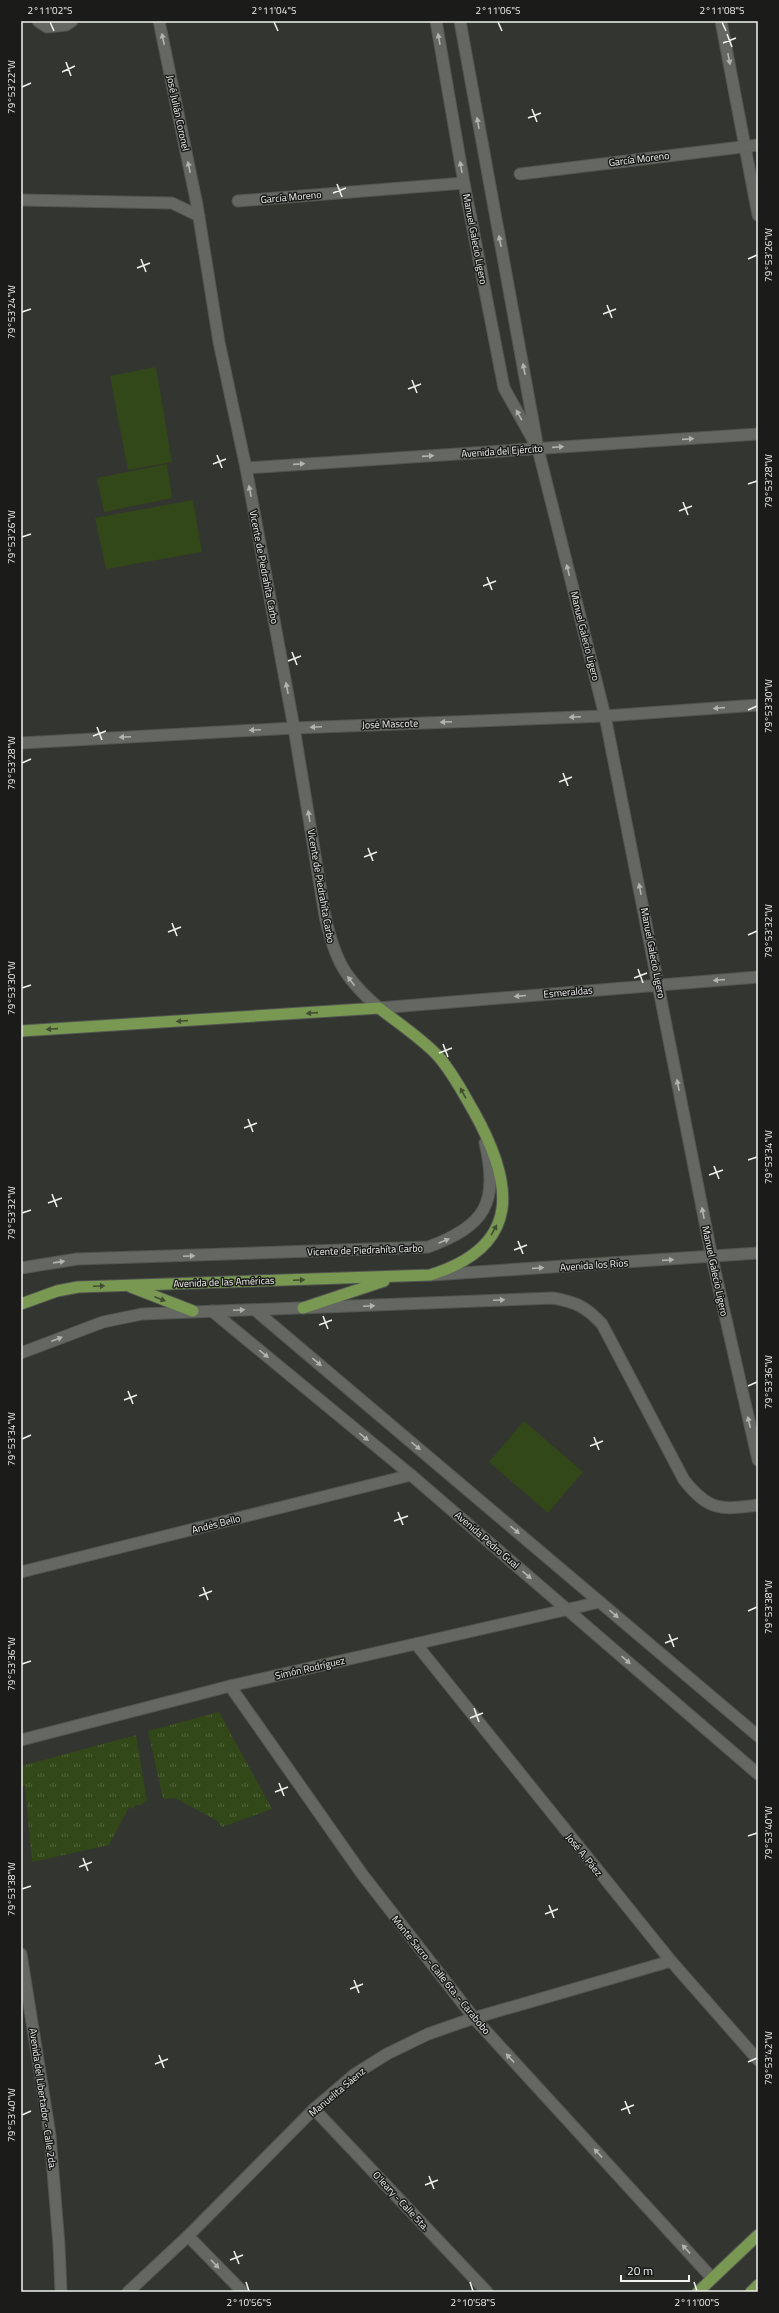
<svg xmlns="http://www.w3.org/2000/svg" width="779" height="2313" viewBox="0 0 779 2313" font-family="'Titillium Web',sans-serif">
	<defs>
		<pattern id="park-tufts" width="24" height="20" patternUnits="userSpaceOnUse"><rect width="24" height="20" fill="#334818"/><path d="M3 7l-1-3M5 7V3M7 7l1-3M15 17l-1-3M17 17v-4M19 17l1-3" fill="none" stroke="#51633a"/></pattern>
	</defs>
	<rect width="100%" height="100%" fill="#333530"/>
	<g fill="#334818">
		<path d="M 156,367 L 172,462 L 128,470 L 110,376 Z"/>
		<path d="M 167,464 L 172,498 L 104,512 L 97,478 Z"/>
		<path d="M 193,500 L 202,552 L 106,569 L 95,518 Z"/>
		<path d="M 524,1421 L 583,1472 L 548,1513 L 489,1462 Z"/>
	</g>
	<g fill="url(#park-tufts)">
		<path d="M 219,1712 L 272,1809 L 222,1827 L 216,1820 L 175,1798 L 163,1799 L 148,1731 Z"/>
		<path d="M 136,1735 L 147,1801 L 140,1805 L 136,1805 L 133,1809 L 129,1807 L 109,1845 L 32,1862 L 25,1786 L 21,1786 L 21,1766 Z"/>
	</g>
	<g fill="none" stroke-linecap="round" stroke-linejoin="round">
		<g stroke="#525550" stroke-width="13">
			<g id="minor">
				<path d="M 38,21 L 47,27 L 66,25 L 72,21"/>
				<path d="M 436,21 L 464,183 L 504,388 L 536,445"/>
				<path d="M 721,21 L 758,215"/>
				<path d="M 520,174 L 758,145"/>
				<path d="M 21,200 L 172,203 L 199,216"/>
				<path d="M 238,201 L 464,183"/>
				<path d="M 246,468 L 758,434"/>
				<path d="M 21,743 L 294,728 L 605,716 L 758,705"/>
				<path d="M 21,1572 L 411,1475"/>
				<path d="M 416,1644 L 671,1961 L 758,2060"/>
				<path d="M 230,1686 L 362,1874 L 474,2018 L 712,2278"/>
				<path d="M 21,1740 L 230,1686 L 600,1602"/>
				<path d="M 21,1954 L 50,2135 L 59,2245 L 61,2292"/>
				<path d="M 314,2109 L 487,2292"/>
				<path d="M 188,2236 L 243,2292"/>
				<path d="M 128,2292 L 188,2236 L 314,2109 L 355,2074 L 387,2054 L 428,2034 L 474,2018 L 671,1961"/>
			</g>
		</g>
		<g stroke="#525550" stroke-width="13">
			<g id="tertiary">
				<path d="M 255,1310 L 758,1736"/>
				<path d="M 212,1311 L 411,1475 L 758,1774"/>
				<path d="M 21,1353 L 103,1322 L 142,1314 L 553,1298 C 576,1302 586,1307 602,1324 L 684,1480 C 709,1511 720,1510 758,1505"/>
			</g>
		</g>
		<g stroke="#525550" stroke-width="13">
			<g id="secondary">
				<path d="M 159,21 L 197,205 L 219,342 L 246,468 L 294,728 L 325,916 C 335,960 344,978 379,1008 L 758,977"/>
				<path d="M 460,21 L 538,449 L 605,716 L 712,1258 L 758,1460"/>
				<path d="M 21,1268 L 77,1259 L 428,1247 C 486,1226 499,1202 485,1143"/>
				<path d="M 432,1275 L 758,1253"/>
			</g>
		</g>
		<g stroke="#525550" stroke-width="13">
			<g id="primary">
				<path d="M 21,1031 L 379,1008 C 398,1023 421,1038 438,1056 C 453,1073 463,1093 474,1112 C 514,1184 523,1246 430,1275 L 78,1287 L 57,1291 L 21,1304"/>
				<path d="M 131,1287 L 193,1311"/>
				<path d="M 303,1308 L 384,1281"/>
				<path d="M 698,2292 L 758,2235"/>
				<path d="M 751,2292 L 758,2285"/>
			</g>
		</g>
		<use href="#minor" stroke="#646762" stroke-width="11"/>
		<use href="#tertiary" stroke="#646762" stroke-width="11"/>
		<use href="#secondary" stroke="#646762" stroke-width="11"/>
		<use href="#primary" stroke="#799952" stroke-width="11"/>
	</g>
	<defs><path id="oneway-solid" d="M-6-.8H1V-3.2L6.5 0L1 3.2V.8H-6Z"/></defs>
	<g fill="#b2b4b0">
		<use href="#oneway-solid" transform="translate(163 39) rotate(-102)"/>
		<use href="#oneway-solid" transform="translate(439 39) rotate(-100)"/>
		<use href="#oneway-solid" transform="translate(729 59) rotate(79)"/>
		<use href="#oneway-solid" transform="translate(478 123) rotate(-100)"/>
		<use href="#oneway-solid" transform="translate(189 167) rotate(-102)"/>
		<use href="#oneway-solid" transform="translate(461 167) rotate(-100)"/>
		<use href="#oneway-solid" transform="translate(500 241) rotate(-101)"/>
		<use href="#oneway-solid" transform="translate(524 369) rotate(-101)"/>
		<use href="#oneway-solid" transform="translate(519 415) rotate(-119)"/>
		<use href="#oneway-solid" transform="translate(688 439) rotate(-4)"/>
		<use href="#oneway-solid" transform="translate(558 447) rotate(-4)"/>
		<use href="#oneway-solid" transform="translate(428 456) rotate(-4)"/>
		<use href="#oneway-solid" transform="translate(299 464) rotate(-4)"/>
		<use href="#oneway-solid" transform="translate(250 491) rotate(-101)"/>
		<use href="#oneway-solid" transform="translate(568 570) rotate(-104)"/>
		<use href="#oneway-solid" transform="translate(287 688) rotate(-101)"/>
		<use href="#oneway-solid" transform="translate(719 708) rotate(176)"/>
		<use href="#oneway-solid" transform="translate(575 717) rotate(178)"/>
		<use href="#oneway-solid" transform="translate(446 722) rotate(178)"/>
		<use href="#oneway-solid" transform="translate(316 727) rotate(178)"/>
		<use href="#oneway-solid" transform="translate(255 730) rotate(177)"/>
		<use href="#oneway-solid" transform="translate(125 737) rotate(177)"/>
		<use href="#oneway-solid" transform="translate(309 816) rotate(-99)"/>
		<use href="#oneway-solid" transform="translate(640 889) rotate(-101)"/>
		<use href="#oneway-solid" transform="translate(719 980) rotate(176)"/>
		<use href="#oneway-solid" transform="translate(351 981) rotate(-127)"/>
		<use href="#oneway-solid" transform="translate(520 996) rotate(175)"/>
		<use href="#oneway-solid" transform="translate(678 1085) rotate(-101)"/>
		<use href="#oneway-solid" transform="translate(703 1213) rotate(-101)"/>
		<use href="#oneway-solid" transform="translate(444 1241) rotate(-23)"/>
		<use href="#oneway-solid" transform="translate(189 1256) rotate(-2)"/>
		<use href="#oneway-solid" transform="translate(668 1260) rotate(-4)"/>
		<use href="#oneway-solid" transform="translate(59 1262) rotate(-8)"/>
		<use href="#oneway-solid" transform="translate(538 1268) rotate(-4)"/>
		<use href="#oneway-solid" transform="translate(499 1300) rotate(-3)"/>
		<use href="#oneway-solid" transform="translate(369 1306) rotate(-2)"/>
		<use href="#oneway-solid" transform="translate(239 1310) rotate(-2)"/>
		<use href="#oneway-solid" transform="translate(57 1339) rotate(-21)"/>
		<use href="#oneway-solid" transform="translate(264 1354) rotate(39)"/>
		<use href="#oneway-solid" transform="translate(317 1362) rotate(40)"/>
		<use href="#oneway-solid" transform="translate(749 1422) rotate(-103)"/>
		<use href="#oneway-solid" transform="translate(364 1437) rotate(39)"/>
		<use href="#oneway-solid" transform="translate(416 1446) rotate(40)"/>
		<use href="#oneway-solid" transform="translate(515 1530) rotate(40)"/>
		<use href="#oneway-solid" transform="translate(527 1575) rotate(41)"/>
		<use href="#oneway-solid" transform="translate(614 1614) rotate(41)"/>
		<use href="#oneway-solid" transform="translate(626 1660) rotate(41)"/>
		<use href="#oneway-solid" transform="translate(510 2058) rotate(-133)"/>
		<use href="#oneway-solid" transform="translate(598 2153) rotate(-133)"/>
		<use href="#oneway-solid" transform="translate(686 2249) rotate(-133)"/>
		<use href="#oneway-solid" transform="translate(215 2264) rotate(46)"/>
	</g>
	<g fill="#414e30">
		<use href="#oneway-solid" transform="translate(312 1013) rotate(176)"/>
		<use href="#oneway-solid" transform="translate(182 1021) rotate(176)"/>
		<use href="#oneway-solid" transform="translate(52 1029) rotate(176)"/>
		<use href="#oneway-solid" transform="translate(463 1093) rotate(-119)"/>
		<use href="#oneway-solid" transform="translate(494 1230) rotate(-61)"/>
		<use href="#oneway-solid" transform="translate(299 1280) rotate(-2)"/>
		<use href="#oneway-solid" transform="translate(99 1286) rotate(-2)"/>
		<use href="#oneway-solid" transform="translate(160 1299) rotate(21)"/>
	</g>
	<path fill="none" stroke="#f2f3f0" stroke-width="1.5" d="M 50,22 L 54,31M 274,22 L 278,31M 498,22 L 502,31M 722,22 L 726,31M 727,34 L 732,47M 723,43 L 736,38M 66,62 L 71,76M 62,72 L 75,66M 22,87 L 31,83M 532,109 L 537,122M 528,118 L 541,113M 337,184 L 342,197M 333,193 L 346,188M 141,259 L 146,272M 748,259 L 757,255M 137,268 L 150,263M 607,305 L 612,318M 22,312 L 31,309M 603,314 L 616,309M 412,380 L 417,393M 408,389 L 421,384M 217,455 L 222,468M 213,464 L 226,459M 748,484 L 757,481M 683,502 L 688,515M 679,511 L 692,506M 22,537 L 31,534M 487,577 L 492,590M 483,586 L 496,581M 292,652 L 297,665M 288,661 L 301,656M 748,710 L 757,706M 97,727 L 102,740M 93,736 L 106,731M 22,763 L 31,759M 563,773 L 568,786M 559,782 L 572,777M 368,848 L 373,861M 364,857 L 377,852M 172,923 L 177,936M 168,932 L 181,927M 748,935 L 757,931M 638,969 L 643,983M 634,978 L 647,973M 22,988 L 31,985M 443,1044 L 448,1057M 439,1053 L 452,1048M 248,1119 L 253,1132M 244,1128 L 257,1123M 748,1160 L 757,1157M 714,1166 L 719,1179M 709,1175 L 723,1170M 52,1194 L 57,1207M 48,1203 L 62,1198M 22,1213 L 31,1210M 518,1241 L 523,1254M 514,1250 L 527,1245M 323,1316 L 328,1329M 319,1325 L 332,1320M 748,1386 L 757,1382M 128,1391 L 133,1404M 124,1400 L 137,1395M 594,1437 L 599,1450M 22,1439 L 31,1435M 590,1446 L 603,1441M 398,1512 L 403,1525M 394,1521 L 408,1516M 203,1587 L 208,1600M 199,1596 L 212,1591M 748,1611 L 757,1607M 669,1634 L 674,1647M 665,1643 L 678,1638M 22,1664 L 31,1661M 474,1708 L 479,1722M 470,1718 L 483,1713M 279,1783 L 284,1796M 275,1792 L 288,1787M 748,1836 L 757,1833M 83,1858 L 88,1871M 79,1867 L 92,1862M 22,1889 L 31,1886M 549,1905 L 554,1918M 545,1914 L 558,1909M 354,1980 L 359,1993M 350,1989 L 363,1984M 159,2055 L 164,2068M 748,2062 L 757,2058M 155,2064 L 168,2059M 625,2101 L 630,2114M 621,2110 L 634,2105M 22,2115 L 31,2111M 429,2176 L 434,2189M 425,2185 L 438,2180M 234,2251 L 239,2264M 230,2260 L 243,2255M 246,2282 L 249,2291M 470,2282 L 473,2291M 694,2282 L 697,2291"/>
	<g text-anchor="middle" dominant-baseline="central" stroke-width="3" stroke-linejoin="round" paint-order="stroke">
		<g font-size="10" fill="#f2f3f0" stroke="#1b1c1a">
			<text transform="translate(178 113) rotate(78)">José Julián Coronel</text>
			<text transform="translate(639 159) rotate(-7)">García Moreno</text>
			<text transform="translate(291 197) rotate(-5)">García Moreno</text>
			<text transform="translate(475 239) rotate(79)">Manuel Galecio Ligero</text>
			<text transform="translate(502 451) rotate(-4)">Avenida del Ejército</text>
			<text transform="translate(264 567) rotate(79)">Vicente de Piedrahíta Carbo</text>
			<text transform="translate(585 636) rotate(76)">Manuel Galecio Ligero</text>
			<text transform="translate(390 724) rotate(-2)">José Mascote</text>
			<text transform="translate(321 886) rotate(80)">Vicente de Piedrahíta Carbo</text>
			<text transform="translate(653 953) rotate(79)">Manuel Galecio Ligero</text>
			<text transform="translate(568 992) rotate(-5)">Esmeraldas</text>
			<text transform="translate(365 1250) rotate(-2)">Vicente de Piedrahíta Carbo</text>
			<text transform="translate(594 1265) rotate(-4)">Avenida los Ríos</text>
			<text transform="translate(715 1271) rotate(78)">Manuel Galecio Ligero</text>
			<text transform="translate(224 1282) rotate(-2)">Avenida de las Américas</text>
			<text transform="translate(216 1524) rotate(-14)">Andés Bello</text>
			<text transform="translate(487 1540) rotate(41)">Avenida Pedro Gual</text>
			<text transform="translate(310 1668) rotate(-13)">Simón Rodríguez</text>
			<text transform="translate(584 1855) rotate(51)">José A. Páez</text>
			<text transform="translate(441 1975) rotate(51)">Monte Sacro - Calle 6ta. - Carabobo</text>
			<text transform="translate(337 2092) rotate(-40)">Manuelita Sáenz</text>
			<text transform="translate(43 2099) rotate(82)">Avenida del Libertador - Calle 2da.</text>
			<text transform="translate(401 2201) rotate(47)">O'leary - Calle 5ta.</text>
		</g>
	</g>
	<rect width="779" height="2313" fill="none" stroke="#1b1c1a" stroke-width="44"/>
	<path d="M621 2275v6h68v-6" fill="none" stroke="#f2f3f0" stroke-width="2"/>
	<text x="627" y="2275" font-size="12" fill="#f2f3f0" stroke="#1b1c1a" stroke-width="3" paint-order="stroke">20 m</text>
	<rect x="22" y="22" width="735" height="2269" fill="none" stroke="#f2f3f0" stroke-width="1.5"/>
	<g font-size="10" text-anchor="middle" fill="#f2f3f0">
		<text x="50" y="14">2°11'02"S</text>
		<text x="274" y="14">2°11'04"S</text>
		<text x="498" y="14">2°11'06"S</text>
		<text x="722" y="14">2°11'08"S</text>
		<text transform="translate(11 87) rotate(-90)" y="4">79°53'22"W</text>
		<text transform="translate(768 255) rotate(-90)" y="4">79°53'26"W</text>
		<text transform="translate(11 312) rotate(-90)" y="4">79°53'24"W</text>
		<text transform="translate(768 481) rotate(-90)" y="4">79°53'28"W</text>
		<text transform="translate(11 537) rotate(-90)" y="4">79°53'26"W</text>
		<text transform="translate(768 706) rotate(-90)" y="4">79°53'30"W</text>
		<text transform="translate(11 763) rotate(-90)" y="4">79°53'28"W</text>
		<text transform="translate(768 931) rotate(-90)" y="4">79°53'32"W</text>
		<text transform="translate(11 988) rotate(-90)" y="4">79°53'30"W</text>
		<text transform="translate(768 1157) rotate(-90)" y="4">79°53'34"W</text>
		<text transform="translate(11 1213) rotate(-90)" y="4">79°53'32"W</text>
		<text transform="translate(768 1382) rotate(-90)" y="4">79°53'36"W</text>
		<text transform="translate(11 1439) rotate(-90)" y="4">79°53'34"W</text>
		<text transform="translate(768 1607) rotate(-90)" y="4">79°53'38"W</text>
		<text transform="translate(11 1664) rotate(-90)" y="4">79°53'36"W</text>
		<text transform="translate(768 1833) rotate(-90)" y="4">79°53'40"W</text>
		<text transform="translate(11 1889) rotate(-90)" y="4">79°53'38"W</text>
		<text transform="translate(768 2058) rotate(-90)" y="4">79°53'42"W</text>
		<text transform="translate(11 2115) rotate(-90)" y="4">79°53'40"W</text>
		<text x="249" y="2306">2°10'56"S</text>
		<text x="473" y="2306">2°10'58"S</text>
		<text x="697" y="2306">2°11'00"S</text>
	</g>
</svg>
